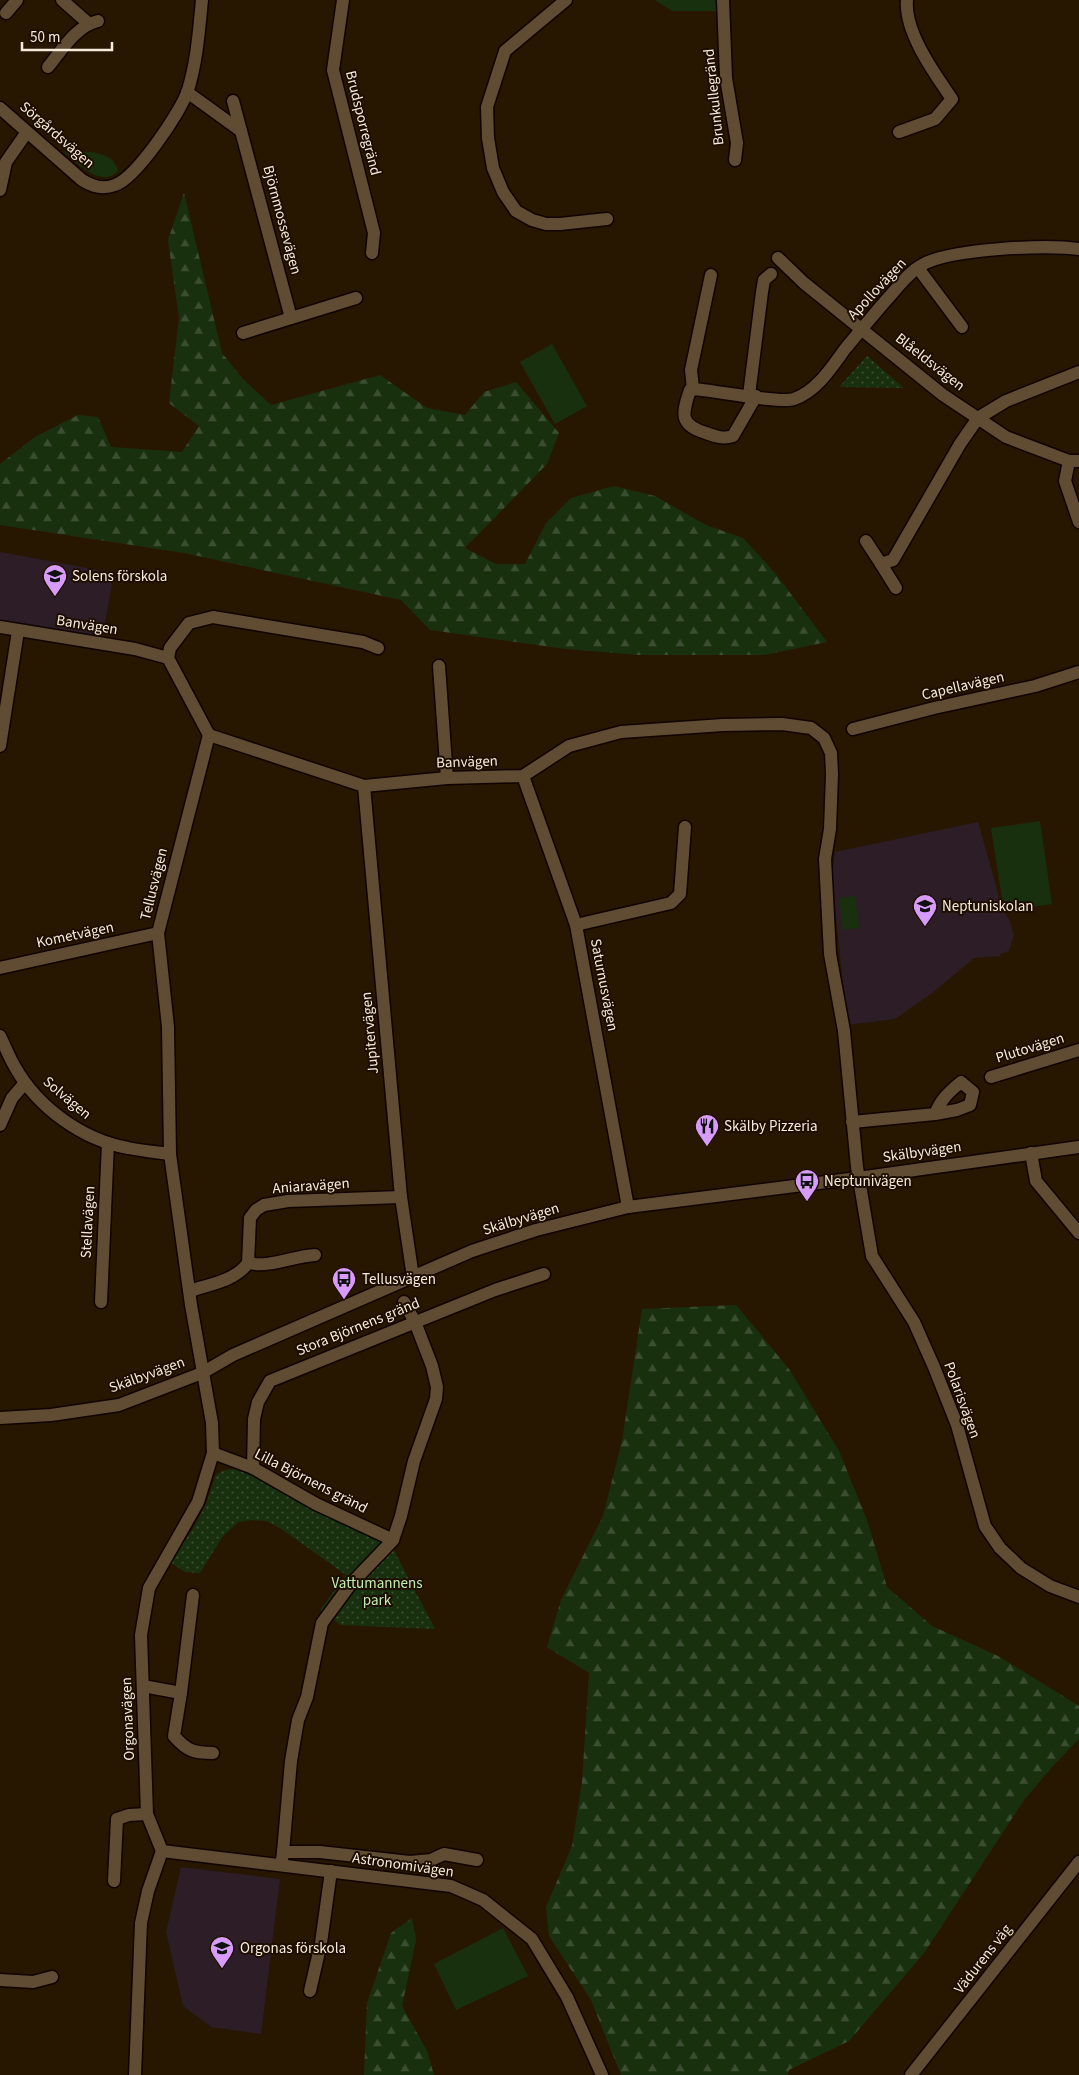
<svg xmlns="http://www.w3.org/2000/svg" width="1079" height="2075" viewBox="0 0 1079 2075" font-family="'Source Sans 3',sans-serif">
	<defs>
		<pattern id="forest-firs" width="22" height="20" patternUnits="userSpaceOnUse" patternTransform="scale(1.25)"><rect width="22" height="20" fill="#19300f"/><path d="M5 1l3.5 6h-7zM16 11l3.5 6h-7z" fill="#3b4e31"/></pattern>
		<pattern id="park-dots" width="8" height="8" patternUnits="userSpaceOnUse" patternTransform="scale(1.25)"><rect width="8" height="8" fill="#19300f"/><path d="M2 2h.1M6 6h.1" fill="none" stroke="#3b4e31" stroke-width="1.8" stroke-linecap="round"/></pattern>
	</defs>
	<rect width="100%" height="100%" fill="#281700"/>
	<g fill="#2c1d27">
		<path d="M 0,552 L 114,573 L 102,639 L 0,621 Z"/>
		<path d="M 978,822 L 1003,911 L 1009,919 L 1014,935 L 1009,951 L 1000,954 L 1001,956 L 974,958 L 932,993 L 895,1019 L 847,1025 L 832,876 L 835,852 Z"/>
		<path d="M 181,1867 L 280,1879 L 261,2034 L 211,2027 L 183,2006 L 166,1932 Z"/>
	</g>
	<g fill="#19300f">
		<path d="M 655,0 L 718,0 L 718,11 L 672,11 Z"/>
		<path d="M 63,151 C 80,152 113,148 118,171 C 102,189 75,162 63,151 Z"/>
		<path d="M 552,344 L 587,406 L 555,424 L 520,362 Z"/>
		<path d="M 1040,821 L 1052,904 L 1004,911 L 991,828 Z"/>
		<path d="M 855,896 L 859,928 L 843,930 L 839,898 Z"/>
		<path d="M 503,1928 L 528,1976 L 456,2010 L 434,1964 Z"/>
	</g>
	<g fill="url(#forest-firs)">
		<path d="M 184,193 L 222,353 L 243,379 L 271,405 L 380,375 L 427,408 L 465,415 L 484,392 L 516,382 L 559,433 L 547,464 L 465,548 L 496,564 L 525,564 L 546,523 L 571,498 L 614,486 L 655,496 L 706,525 L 743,538 L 775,573 L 827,642 L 764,655 L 639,655 L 566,649 L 430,630 L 401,600 L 184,553 L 0,525 L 0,464 L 35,437 L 78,415 L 98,417 L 111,447 L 182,452 L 199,426 L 169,403 L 179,318 L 168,240 Z"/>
		<path d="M 736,1305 L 789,1369 L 839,1451 L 867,1520 L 887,1587 L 932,1626 L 998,1656 L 1079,1706 L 1079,1739 L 1052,1767 L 1024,1800 L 924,1953 L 849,2041 L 789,2070 L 788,2075 L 621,2075 L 591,2000 L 549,1936 L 546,1907 L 572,1846 L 582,1782 L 589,1673 L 547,1647 L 561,1600 L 603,1516 L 622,1441 L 642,1309 Z"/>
		<path d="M 412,1918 L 416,1940 L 402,2006 L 427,2051 L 434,2075 L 364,2075 L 367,2003 L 391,1933 Z"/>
	</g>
	<g fill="url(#park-dots)">
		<path d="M 867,356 L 904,388 L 839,387 Z"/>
		<path d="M 236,1468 L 252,1473 L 390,1543 L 435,1629 L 341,1625 L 320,1610 L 346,1575 L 280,1528 L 266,1521 L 252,1520 L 238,1522 L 223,1536 L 200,1573 L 185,1572 L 170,1562 L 193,1529 L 206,1504 L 216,1475 L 222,1471 Z"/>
	</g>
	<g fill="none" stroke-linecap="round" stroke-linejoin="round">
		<g stroke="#100300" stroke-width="15">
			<g id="minor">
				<path d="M 62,0 L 88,23"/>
				<path d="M 343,0 L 333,70 L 374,233 L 372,253"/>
				<path d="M 566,0 L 505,51 L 487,107 L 488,138 L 493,168 L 503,192 L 516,211 L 532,220 L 546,224 L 560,224 L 607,219"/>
				<path d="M 723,0 L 726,78 L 737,143 L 735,160"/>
				<path d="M 6,13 L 17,0"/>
				<path d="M 48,67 C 62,50 76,26 98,21"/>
				<path d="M 187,92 L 241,131"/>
				<path d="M 233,101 L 291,318"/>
				<path d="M 0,108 L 82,180 C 92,186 102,190 115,185 C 136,178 181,112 188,90 C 197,61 199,30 202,0"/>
				<path d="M 899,132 L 935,119 L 952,99 C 935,74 904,32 907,0"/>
				<path d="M 0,190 L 6,162 L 27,132"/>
				<path d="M 778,258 L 804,283 L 943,395 L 1006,437 L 1069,461 L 1079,461"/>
				<path d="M 918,268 L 962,327"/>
				<path d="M 243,333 L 356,298"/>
				<path d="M 693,389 L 691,370 L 711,275"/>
				<path d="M 749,395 L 762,292 L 764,280 L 771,274"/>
				<path d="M 756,396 L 733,436 C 723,439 717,437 706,433 C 679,425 682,414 690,390 L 693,389 C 712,390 780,404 794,399 C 817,391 831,368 845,349 C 860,331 874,314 889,297 C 899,286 909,272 922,265 C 948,249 1048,244 1079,249"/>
				<path d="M 1069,461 L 1065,481 L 1079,522"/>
				<path d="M 866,541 L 881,564 L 893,560 L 960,444 L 978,418 L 1006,401 L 1079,372"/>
				<path d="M 881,564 L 896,588"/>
				<path d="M 0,627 L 135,649 L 168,658 L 209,735 L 364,786 L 447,778 L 523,776 L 569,746 L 621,732 L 723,725 L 782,724 L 811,728 L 824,738 L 831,753 L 832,774 L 830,829 L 825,859 L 830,954 L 844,1031 L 857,1167 L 872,1256 L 914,1322 L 934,1367 L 957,1425 L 985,1526 L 1000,1548 L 1021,1568 L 1050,1586 L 1079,1597"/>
				<path d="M 168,658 L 170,648 L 189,623 L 213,617 L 363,642 L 378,648"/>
				<path d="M 439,666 L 447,778"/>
				<path d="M 853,729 L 934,708 L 1035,686 L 1079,672"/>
				<path d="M 0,746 L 18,631"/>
				<path d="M 523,776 L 576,925 L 628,1207"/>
				<path d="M 364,786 L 401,1197 L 413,1277"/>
				<path d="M 576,925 L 671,903 L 680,894 L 685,827"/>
				<path d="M 0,968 L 158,933"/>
				<path d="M 0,1036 C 5,1046 9,1057 15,1067 C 38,1108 83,1140 128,1148 C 142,1151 156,1152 170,1154"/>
				<path d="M 991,1077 L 1079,1050"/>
				<path d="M 852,1122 L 935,1114 C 941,1099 949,1092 961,1082 L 973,1092 L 970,1105 L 957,1110 L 935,1114"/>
				<path d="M 0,1125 L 12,1098 L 25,1083"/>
				<path d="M 1031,1153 L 1036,1181 L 1079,1233"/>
				<path d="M 248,1263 C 270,1268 294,1256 315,1255"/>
				<path d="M 190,1291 C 210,1284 235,1281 248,1263 L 250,1218 L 256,1210 L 264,1205 L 288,1201 L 401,1197"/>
				<path d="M 101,1302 L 108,1143"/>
				<path d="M 0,1418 L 51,1415 L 119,1405 L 202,1373 L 233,1355 L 472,1251 L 536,1230 L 628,1207 L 858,1178 L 1079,1147"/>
				<path d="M 213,1453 L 253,1468 L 316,1504 L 393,1540"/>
				<path d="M 253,1468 L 254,1419 L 258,1402 L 270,1381 L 495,1290 L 544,1274"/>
				<path d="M 143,1686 L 181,1693 L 174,1736 C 187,1751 194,1753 213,1753"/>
				<path d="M 181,1693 L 193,1595"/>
				<path d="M 162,1851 L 451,1886 L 483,1900 L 532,1939 L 567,1997 L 602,2075"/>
				<path d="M 283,1852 L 291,1761 L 298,1720 L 307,1697 L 322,1623 L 350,1585 L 393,1540 L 401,1516 L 414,1461 L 436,1399 L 437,1387 L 432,1366 L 415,1322 L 404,1302"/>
				<path d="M 282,1860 L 283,1852 L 320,1852 L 410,1862 L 431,1860 L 444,1854 L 477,1860"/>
				<path d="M 114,1881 L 117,1819 L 129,1815 L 147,1814"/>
				<path d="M 0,1980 L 33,1982 L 52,1977"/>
				<path d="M 310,1991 L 321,1943 L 331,1871"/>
				<path d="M 135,2075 L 141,1923 L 148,1891 L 162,1851 L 147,1814 L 141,1635 L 149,1588 L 198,1502 L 213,1453 L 212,1423 L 191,1305 L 170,1154 L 168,1027 L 158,933 L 209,735"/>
				<path d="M 911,2075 L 1079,1862"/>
			</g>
		</g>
		<use href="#minor" stroke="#5f4c32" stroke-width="12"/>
	</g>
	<defs>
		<g id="school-pin" transform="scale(1.25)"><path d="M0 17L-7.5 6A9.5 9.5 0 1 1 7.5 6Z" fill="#d79bf9" stroke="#1e0e00"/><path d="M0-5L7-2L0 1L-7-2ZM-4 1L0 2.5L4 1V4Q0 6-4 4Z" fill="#111"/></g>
		<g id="restaurant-pin" transform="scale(1.25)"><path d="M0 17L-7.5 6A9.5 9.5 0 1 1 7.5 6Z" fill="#d79bf9" stroke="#1e0e00"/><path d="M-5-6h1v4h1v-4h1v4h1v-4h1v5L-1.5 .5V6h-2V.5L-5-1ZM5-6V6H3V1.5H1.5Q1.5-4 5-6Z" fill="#111"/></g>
		<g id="bus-pin" transform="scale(1.25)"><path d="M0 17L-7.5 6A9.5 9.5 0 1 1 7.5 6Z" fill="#d79bf9" stroke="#1e0e00"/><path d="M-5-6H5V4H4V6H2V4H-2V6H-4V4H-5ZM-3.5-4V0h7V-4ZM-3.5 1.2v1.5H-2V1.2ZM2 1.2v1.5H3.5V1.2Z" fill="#111"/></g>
	</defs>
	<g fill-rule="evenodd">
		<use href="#school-pin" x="55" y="576"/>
		<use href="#school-pin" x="925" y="906"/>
		<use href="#restaurant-pin" x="707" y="1126"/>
		<use href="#bus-pin" x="807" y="1181"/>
		<use href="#bus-pin" x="344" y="1279"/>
		<use href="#school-pin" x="222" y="1948"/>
	</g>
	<g text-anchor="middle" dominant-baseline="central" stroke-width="4" stroke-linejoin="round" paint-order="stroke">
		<g font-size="15" fill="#f6ebdc" stroke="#1e0e00">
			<text transform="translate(714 97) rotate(-96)">Brunkullegränd</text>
			<text transform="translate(363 123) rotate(76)">Brudsporregränd</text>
			<text transform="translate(57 135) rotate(41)">Sörgårdsvägen</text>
			<text transform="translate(282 220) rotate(75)">Björnmossevägen</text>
			<text transform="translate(877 289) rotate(-47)">Apollovägen</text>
			<text transform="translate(930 362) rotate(38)">Blåeldsvägen</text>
			<text transform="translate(87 625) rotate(9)">Banvägen</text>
			<text transform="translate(963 686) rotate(-13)">Capellavägen</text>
			<text transform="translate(467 762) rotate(-2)">Banvägen</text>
			<text transform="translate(154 884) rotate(-76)">Tellusvägen</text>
			<text transform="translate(75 935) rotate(-12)">Kometvägen</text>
			<text transform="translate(604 985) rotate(79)">Saturnusvägen</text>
			<text transform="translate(370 1033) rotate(-95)">Jupitervägen</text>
			<text transform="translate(1030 1048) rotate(-17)">Plutovägen</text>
			<text transform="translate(67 1098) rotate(40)">Solvägen</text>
			<text transform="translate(922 1152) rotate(-8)">Skälbyvägen</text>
			<text transform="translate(311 1186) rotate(-4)">Aniaravägen</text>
			<text transform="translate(521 1219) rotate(-17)">Skälbyvägen</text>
			<text transform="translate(88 1222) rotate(-87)">Stellavägen</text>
			<text transform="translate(358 1327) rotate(-22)">Stora Björnens gränd</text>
			<text transform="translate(147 1375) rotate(-20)">Skälbyvägen</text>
			<text transform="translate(962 1400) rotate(70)">Polarisvägen</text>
			<text transform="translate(311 1481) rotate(27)">Lilla Björnens gränd</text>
			<text transform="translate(128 1719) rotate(-92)">Orgonavägen</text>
			<text transform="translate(403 1865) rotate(8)">Astronomivägen</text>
			<text transform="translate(983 1959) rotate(-52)">Vädurens väg</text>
		</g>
		<g font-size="15" fill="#f6ebdc" stroke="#1e0e00" text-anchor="start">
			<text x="72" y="576">Solens förskola</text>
			<text x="942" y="906">Neptuniskolan</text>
			<text x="724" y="1126">Skälby Pizzeria</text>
			<text x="824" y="1181">Neptunivägen</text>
			<text x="362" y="1279">Tellusvägen</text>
			<text x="240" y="1948">Orgonas förskola</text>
		</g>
		<g font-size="15" fill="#bfeeae" stroke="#1e0e00">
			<text x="377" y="1583">Vattumannens<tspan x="377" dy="17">park</tspan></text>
		</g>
	</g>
	<path d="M22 42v8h90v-8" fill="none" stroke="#f6ebdc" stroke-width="2.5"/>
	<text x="30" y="42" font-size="15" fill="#f6ebdc" stroke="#1e0e00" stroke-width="4" paint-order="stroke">50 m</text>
</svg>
